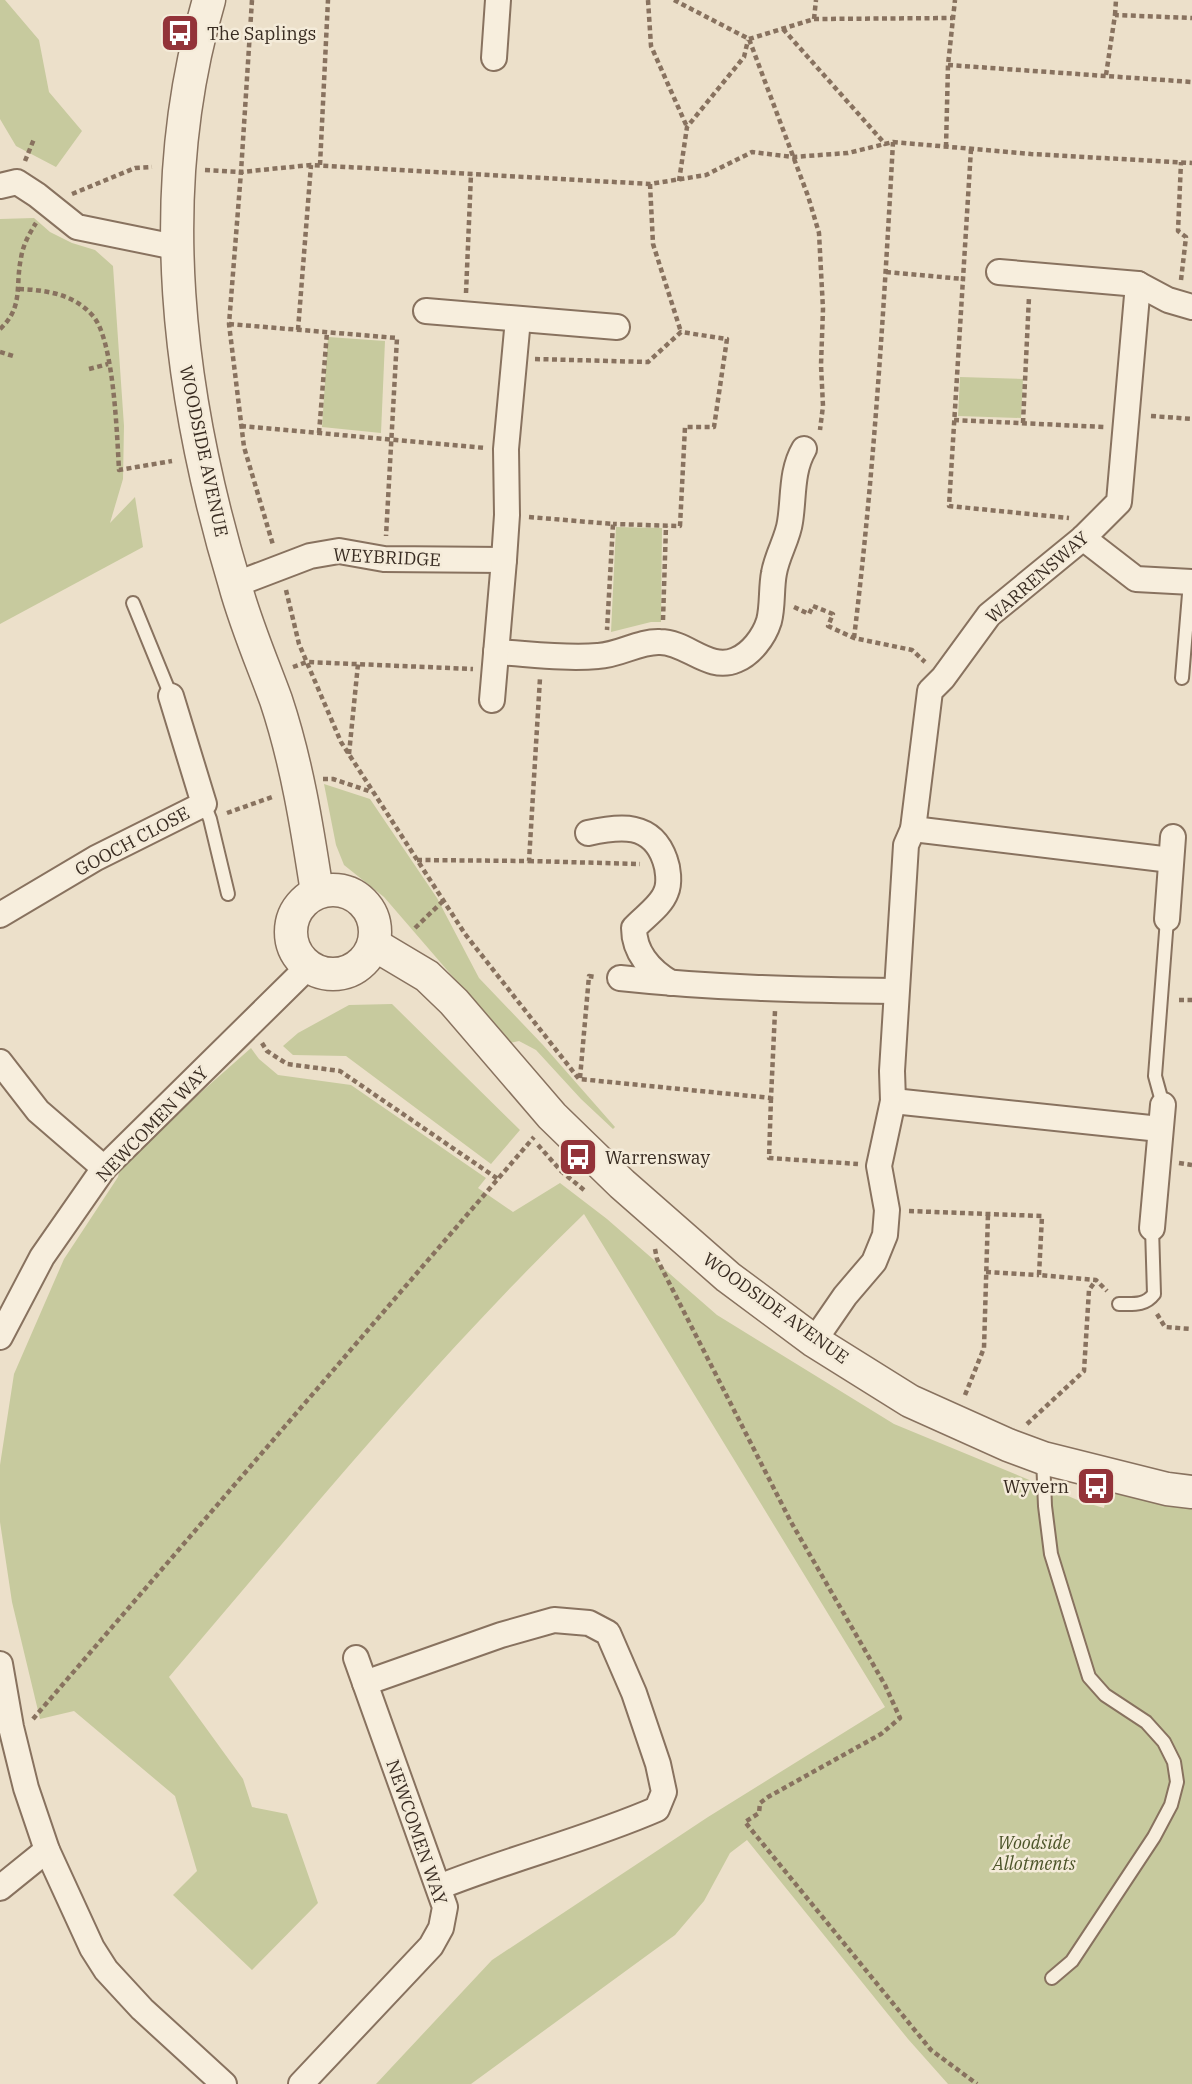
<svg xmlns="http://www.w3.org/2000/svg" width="1192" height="2084" viewBox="0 0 1192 2084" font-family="'IBM Plex Serif',serif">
	<rect width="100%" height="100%" fill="#ece0ca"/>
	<g fill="#c7ca9e">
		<path d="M 0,0 L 5,0 L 39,40 L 49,92 L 82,131 L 56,167 L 16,146 L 0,119 Z"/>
		<path d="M 34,218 L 50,232 L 72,243 L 95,250 L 113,266 L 124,426 L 123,479 L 110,523 L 135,497 L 143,547 L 0,624 L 0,219 Z"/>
		<path d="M 328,337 L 385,341 L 381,433 L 322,427 Z"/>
		<path d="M 960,377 L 1023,379 L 1021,418 L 958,416 Z"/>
		<path d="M 616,527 L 662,528 L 661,622 L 651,622 L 611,632 Z"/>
		<path d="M 324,784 L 370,799 L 437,898 L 479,978 L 543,1045 L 615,1127 L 613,1129 L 581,1099 L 536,1050 L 519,1041 L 510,1043 L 384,897 L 344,865 L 336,845 Z"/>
		<path d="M 392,1004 L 520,1130 L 491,1164 L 346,1056 L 293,1055 L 283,1046 L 298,1033 L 349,1005 Z"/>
		<path d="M 251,1048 L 259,1059 L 278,1075 L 351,1085 L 486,1178 L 478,1188 L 513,1212 L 560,1183 L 607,1219 L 717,1315 L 894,1424 L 1080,1501 L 1104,1508 L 1108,1489 L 1192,1504 L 1192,2084 L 948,2084 L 908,2039 L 747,1840 L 730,1853 L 704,1901 L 675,1935 L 471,2084 L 376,2084 L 492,1960 L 708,1817 L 885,1707 L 584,1214 C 435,1358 303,1520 169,1677 L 243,1779 L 252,1807 L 287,1814 L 318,1903 L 252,1970 L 173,1895 L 197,1871 L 175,1796 L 74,1711 L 40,1719 L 12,1602 L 0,1522 L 0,1465 L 14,1374 L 64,1259 L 118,1177 L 121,1163 Z"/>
	</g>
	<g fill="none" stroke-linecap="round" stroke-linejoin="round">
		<g stroke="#88725f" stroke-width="16">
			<g id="service">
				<path d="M 133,603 L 171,696"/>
				<path d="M 1182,678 L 1190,582"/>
				<path d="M 204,804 L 210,819 L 228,894"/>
				<path d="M 1163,1105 L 1155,1076 L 1167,919"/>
				<path d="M 1119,1304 C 1133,1304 1145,1306 1154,1294 L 1152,1228"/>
				<path d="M 1043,1458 L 1045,1506 L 1051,1554 L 1089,1677 L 1105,1695 L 1146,1722 L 1164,1742 L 1174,1762 L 1177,1782 L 1171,1805 L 1154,1837 L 1072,1961 L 1052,1978"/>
			</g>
		</g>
		<g stroke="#88725f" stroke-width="28">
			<g id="minor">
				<path d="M 494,58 L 498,0"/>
				<path d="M 0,186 L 17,182 L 37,195 L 77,227 L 175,247"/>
				<path d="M 999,272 L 1138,284 L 1168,300 L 1192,307"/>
				<path d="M 426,311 L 617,327"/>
				<path d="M 1083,538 L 1136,579 L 1192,582"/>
				<path d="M 234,585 L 310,556 L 339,551 L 384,559 L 504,560"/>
				<path d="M 496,652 C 530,654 565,659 598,656 C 620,655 639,641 660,642 C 687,642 709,672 736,660 C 751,654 764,637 769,621 C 773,606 771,588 774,573 C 777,555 788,538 790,522 C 794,498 791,471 804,449"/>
				<path d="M 492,700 L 504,560 L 507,515 L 506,449 L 518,319"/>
				<path d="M 913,829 L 1171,860"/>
				<path d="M 588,833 C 620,826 652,822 665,860 C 668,868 670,883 666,892 C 661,906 644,917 634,928 C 634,953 651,971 671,983"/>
				<path d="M 0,915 L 96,858 L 204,804 L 171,696"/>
				<path d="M 1167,919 L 1173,837"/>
				<path d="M 620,978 C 712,988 804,990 896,991"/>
				<path d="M 0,1062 L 38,1111 L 104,1168"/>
				<path d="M 893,1101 L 1160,1129"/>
				<path d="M 1152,1228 L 1163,1105"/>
				<path d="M 0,1337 L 42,1257 L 104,1168 L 308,967"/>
				<path d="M 814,1341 L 845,1296 L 874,1262 L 885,1235 L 887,1210 L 879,1166 L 893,1101 L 892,1071 L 906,845 L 913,829 L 930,691 L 943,678 L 989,615 L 1083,538 L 1119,502 L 1138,284"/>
				<path d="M 0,1664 L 11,1727 L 26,1788 L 47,1850 L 92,1948 L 106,1970 L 142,2009 L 224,2084"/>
				<path d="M 365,1683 L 501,1635 L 554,1620 L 589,1623 L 608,1633 L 634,1693 L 658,1764 L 664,1792 L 657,1809 C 586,1840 511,1858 439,1887"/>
				<path d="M 0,1888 L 47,1850"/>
				<path d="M 301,2084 L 431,1946 L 441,1928 L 445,1907 L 356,1658"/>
			</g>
		</g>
		<g stroke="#88725f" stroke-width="35">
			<g id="tertiary">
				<path d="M 209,0 C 152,193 178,396 235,585 C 246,625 262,662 276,700 C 297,763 307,827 317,892"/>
				<circle cx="333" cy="932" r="42"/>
				<path d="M 375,945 L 427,976 L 454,1002 L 552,1116 L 622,1184 L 728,1277 L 814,1341 L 910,1401 L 1008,1445 L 1043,1458 L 1167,1489 L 1192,1492"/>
			</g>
		</g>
		<g stroke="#88725f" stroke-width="4.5" stroke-dasharray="5 3.5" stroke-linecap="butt">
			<path d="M 252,0 L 241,172 L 311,165 L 650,184 L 706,175 L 752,152 L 793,157 L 848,153 L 893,142 L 1031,154 L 1192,163"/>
			<path d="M 648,0 L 651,46 L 687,127"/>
			<path d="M 674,0 L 749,39 L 808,196 L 819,233 L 823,309 L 821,365 L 823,406 L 820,430"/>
			<path d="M 1115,15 L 1116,0"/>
			<path d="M 814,19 L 816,0"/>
			<path d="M 783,29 L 886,145"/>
			<path d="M 749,39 L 814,19 L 953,18"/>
			<path d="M 948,65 L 1192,82"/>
			<path d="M 1106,75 L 1115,15 L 1192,18"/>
			<path d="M 946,147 L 948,65 L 955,0"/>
			<path d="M 971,149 L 949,506 L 1069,518"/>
			<path d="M 25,161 L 34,139"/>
			<path d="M 320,165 L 328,0"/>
			<path d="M 205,170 L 241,172 L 229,324 L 244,447 L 273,545"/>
			<path d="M 679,181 L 687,127 L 744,57 L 748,40"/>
			<path d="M 650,184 L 653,244 L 681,332"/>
			<path d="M 72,194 L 135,168 L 152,167"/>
			<path d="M 886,272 L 963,279"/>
			<path d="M 1181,280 L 1186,237 L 1178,231 L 1181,162"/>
			<path d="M 19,289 C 46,290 74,294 93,316 C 114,340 117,436 119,470 L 172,461"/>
			<path d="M 466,293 L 471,174"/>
			<path d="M 229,324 L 397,338 L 386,536"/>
			<path d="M 0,329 C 24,307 15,286 21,258 C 23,245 29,234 36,223"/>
			<path d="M 298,330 L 311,165"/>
			<path d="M 0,352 L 13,356"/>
			<path d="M 535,359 L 648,362 L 681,332 L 727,339 L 714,427 L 685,427 L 680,526 L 613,524"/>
			<path d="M 89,369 L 108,364"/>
			<path d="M 1151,416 L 1192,419"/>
			<path d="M 954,420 L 1104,427"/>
			<path d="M 1023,423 L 1029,297"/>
			<path d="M 241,426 L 485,448"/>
			<path d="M 319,433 L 327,332"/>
			<path d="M 529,517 L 613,524 L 607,630"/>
			<path d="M 286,590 L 299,644 L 341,742 L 465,934 L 579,1079 L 771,1098 L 775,1011"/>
			<path d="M 794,607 L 809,614 L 813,606 L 833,614 L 828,626 L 854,638 L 912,650 L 925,662"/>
			<path d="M 663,620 L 666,526"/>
			<path d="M 854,638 C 874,473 884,308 893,142"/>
			<path d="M 293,667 L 307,662 L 473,669"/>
			<path d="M 349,754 L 358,664"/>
			<path d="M 323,779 L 333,779 L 372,792"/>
			<path d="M 227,813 L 275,796"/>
			<path d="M 417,860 L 529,861 L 540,678"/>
			<path d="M 529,861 L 640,864"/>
			<path d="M 415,928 L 443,901"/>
			<path d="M 1179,1000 L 1192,1000"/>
			<path d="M 262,1043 L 267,1051 L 287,1064 L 340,1071 L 498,1179"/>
			<path d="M 580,1078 L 589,976 L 596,977"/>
			<path d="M 771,1098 L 769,1158 L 858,1164"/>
			<path d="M 538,1145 L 561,1171 L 584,1190"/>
			<path d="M 1179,1163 L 1192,1165"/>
			<path d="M 909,1211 L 1042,1216 L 1039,1275 L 1096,1280 L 1107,1291"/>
			<path d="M 655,1249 L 657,1259 L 791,1522 L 885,1685 L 900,1718 L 881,1734 L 768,1797 L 760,1803 L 759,1813 L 745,1822 L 931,2050 L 977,2084"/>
			<path d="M 986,1272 L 1039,1275"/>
			<path d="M 1157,1314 L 1165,1327 L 1192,1329"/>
			<path d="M 965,1395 L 984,1348 L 988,1214"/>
			<path d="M 1027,1424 L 1084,1371 L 1089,1290 L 1096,1280"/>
			<path d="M 33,1719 L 534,1137"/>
		</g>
		<use href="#service" stroke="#f7eedd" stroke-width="12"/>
		<use href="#minor" stroke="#f7eedd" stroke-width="24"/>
		<use href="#tertiary" stroke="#f7eedd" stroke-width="32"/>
	</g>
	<defs>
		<g id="bus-square" transform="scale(2.0125)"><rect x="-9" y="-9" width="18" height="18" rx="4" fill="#933339" stroke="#f4ebd9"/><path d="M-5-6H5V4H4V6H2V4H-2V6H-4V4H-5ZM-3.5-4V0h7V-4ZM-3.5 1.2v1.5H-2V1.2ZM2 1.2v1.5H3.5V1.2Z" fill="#fff"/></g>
	</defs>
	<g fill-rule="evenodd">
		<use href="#bus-square" x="180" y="33"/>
		<use href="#bus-square" x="578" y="1157"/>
		<use href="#bus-square" x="1096" y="1486"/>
	</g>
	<g text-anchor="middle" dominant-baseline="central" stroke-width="5" stroke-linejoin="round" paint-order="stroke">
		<g font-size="18" fill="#392c22" stroke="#f4ebd9" text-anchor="start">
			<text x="207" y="33">The Saplings</text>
			<text x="605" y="1157">Warrensway</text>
			<text x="1069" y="1486" text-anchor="end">Wyvern</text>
		</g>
		<g font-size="18" fill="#392c22" stroke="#f4ebd9">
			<text transform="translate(204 451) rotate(78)">WOODSIDE AVENUE</text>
			<text transform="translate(387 557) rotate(3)">WEYBRIDGE</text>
			<text transform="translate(1037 577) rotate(-41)">WARRENSWAY</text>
			<text transform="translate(132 841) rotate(-28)">GOOCH CLOSE</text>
			<text transform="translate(152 1124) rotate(-46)">NEWCOMEN WAY</text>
			<text transform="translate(776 1308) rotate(36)">WOODSIDE AVENUE</text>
			<text transform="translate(417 1832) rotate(71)">NEWCOMEN WAY</text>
		</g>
		<g font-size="18" font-style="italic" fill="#4c5429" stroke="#f4ebd9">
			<text x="1034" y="1842">Woodside<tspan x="1034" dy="21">Allotments</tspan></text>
		</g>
	</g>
</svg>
